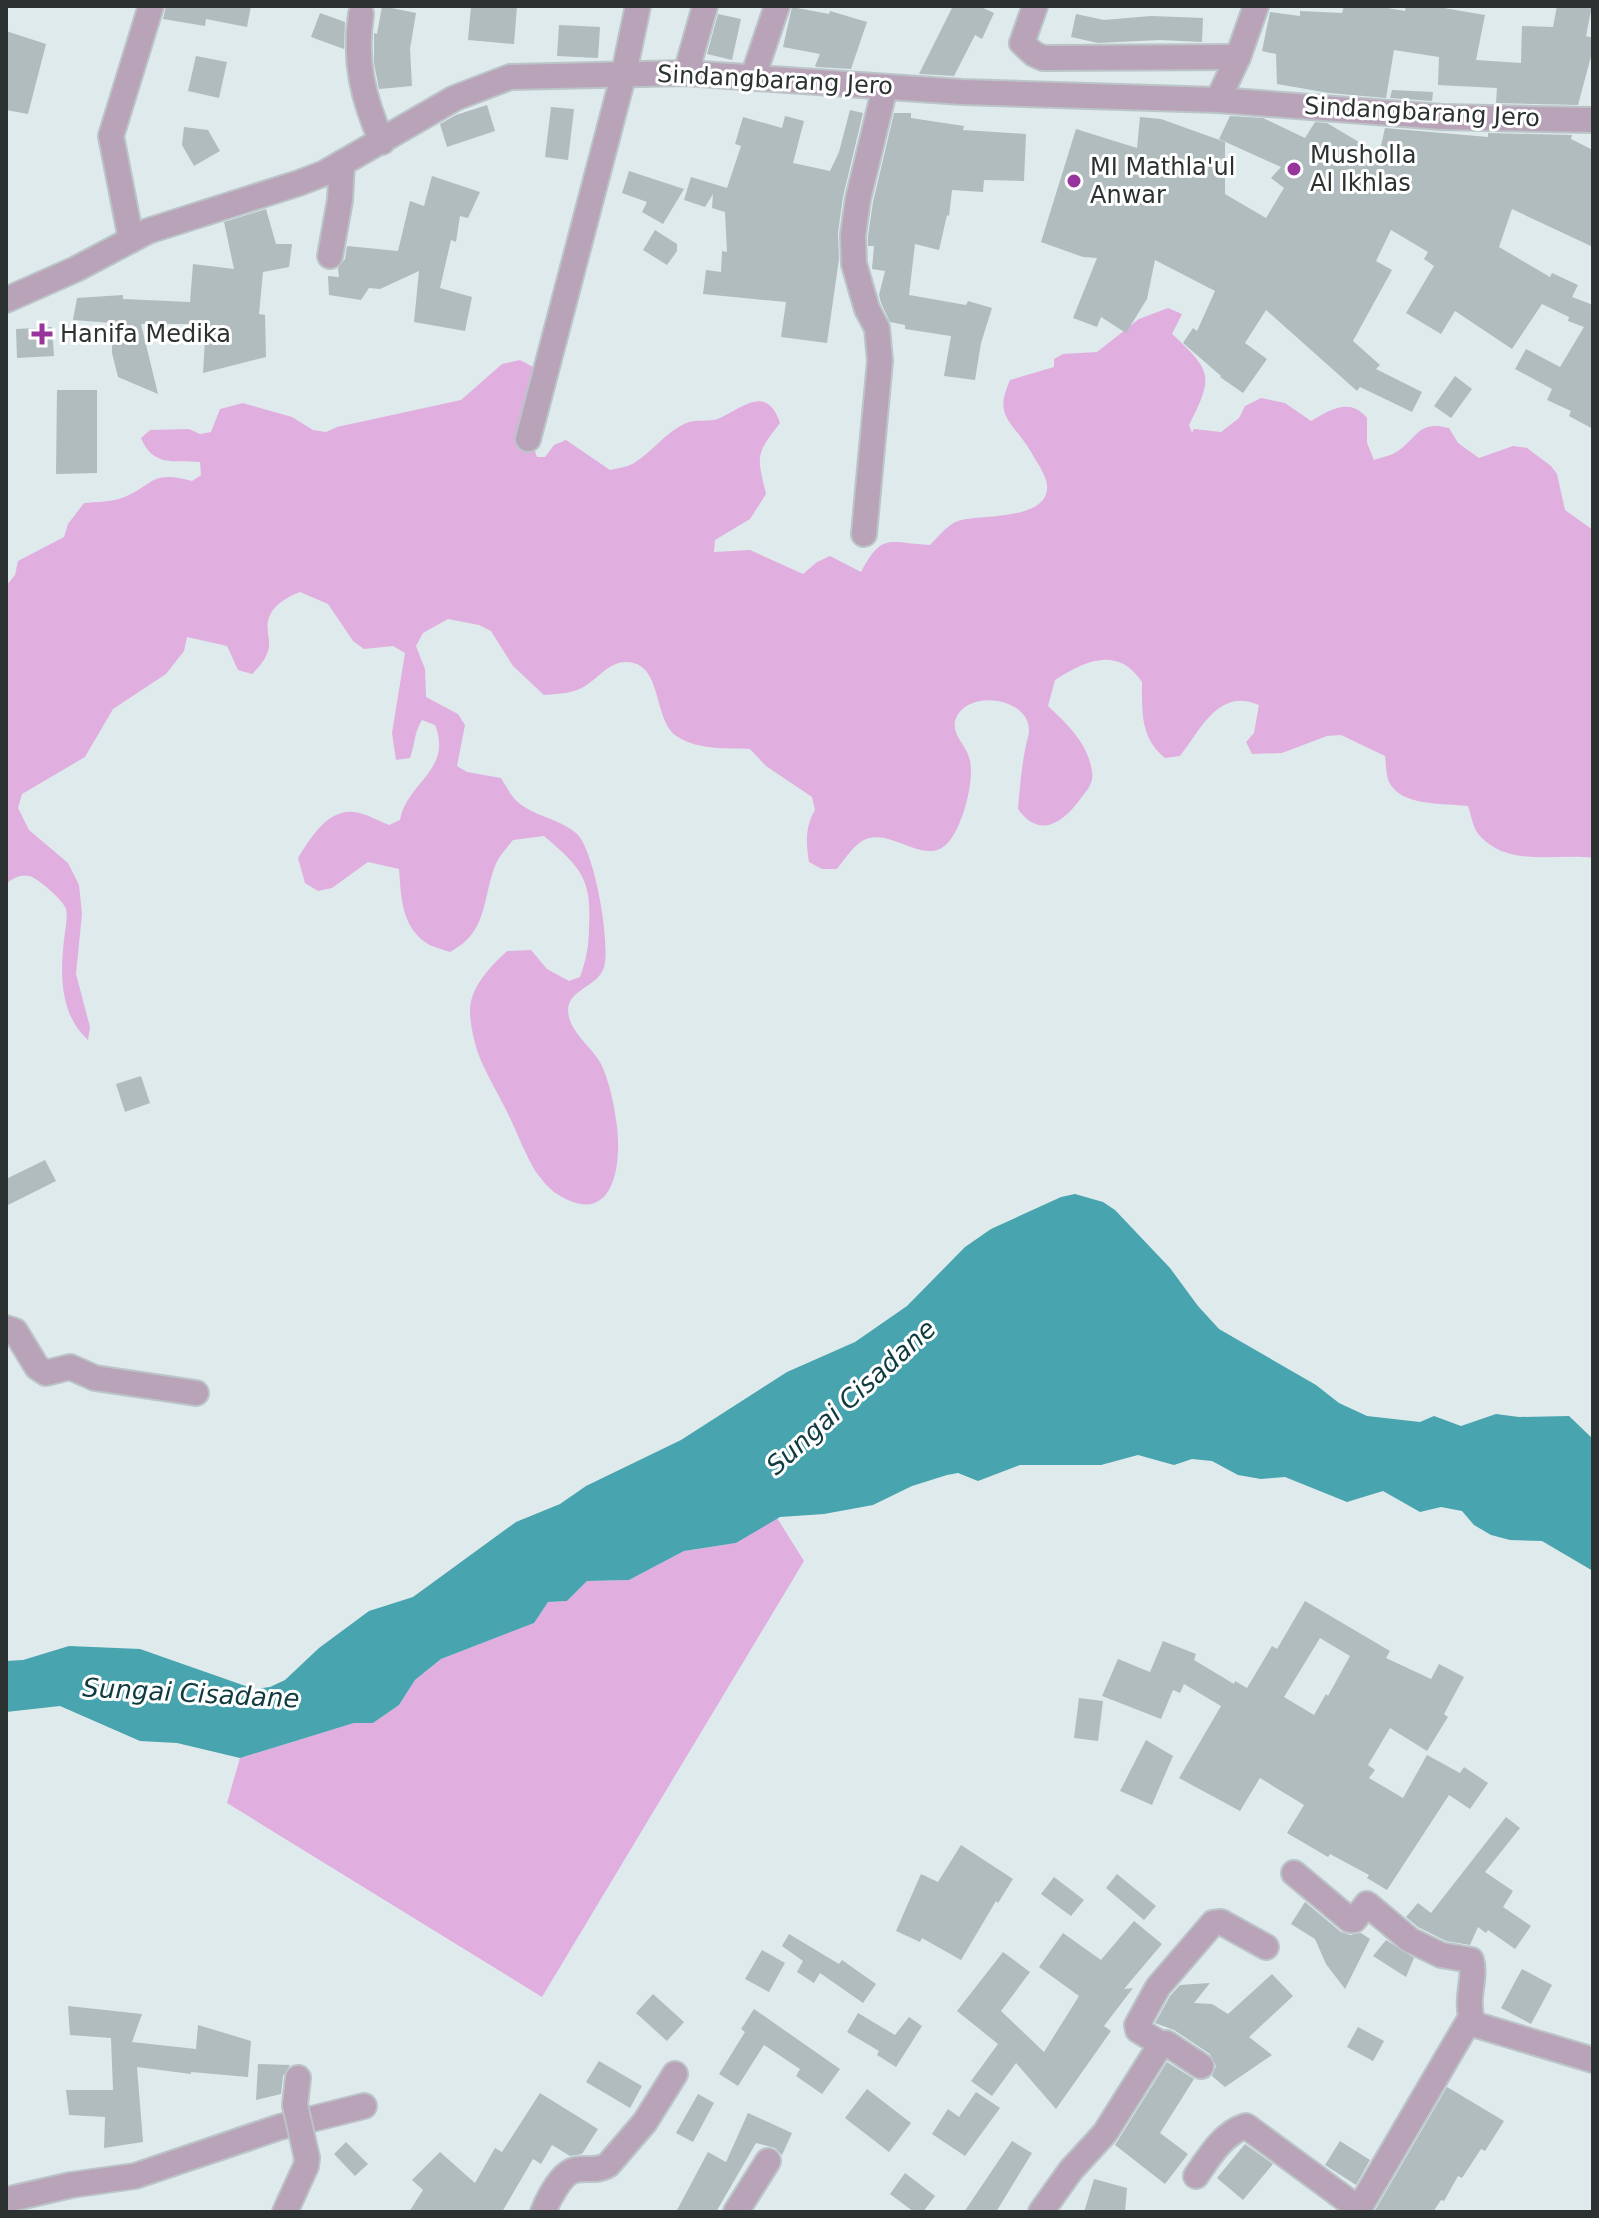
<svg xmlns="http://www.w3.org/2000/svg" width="1599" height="2218" viewBox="0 0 1599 2218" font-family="'DejaVu Sans',sans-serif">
	<rect width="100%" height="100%" fill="#dfeaec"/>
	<g fill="#e0afe0">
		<path d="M 1168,308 L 1182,314 L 1172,334 C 1212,371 1214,376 1189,425 L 1192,433 L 1194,429 L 1221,432 L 1239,418 L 1245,406 L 1261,398 L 1285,403 L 1311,421 C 1330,410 1350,397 1367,418 L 1367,443 L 1374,460 C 1380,458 1388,456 1393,454 C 1417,441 1416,419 1449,428 L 1458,443 L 1479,458 L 1513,446 L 1527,448 L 1551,466 L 1557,474 L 1565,510 L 1593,530 L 1593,858 C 1555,853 1508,868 1479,835 C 1473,828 1471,815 1468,806 C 1445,803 1401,807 1389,782 C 1386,775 1386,764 1385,756 L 1341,735 L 1327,736 L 1282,753 L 1252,754 L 1246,742 L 1254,733 L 1259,705 C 1219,687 1201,729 1180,756 L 1165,758 C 1140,738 1142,711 1142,682 C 1118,646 1086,660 1055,680 L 1048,706 C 1067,724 1088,743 1092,771 C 1094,783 1088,789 1081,798 C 1064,822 1040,840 1018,809 C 1020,785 1022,760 1028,737 C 1038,700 970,686 956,718 C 950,733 965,744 969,757 C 976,777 963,823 951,839 C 928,871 895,828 866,839 C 854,844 845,859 837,869 L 822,869 L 809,862 C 806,844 805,826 815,810 L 812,797 L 766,766 L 750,749 C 727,748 698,750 678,737 C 652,722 664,662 626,662 C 605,662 594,686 574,691 C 565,694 553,694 544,695 L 513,666 L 491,631 L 479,625 L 448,619 L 423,633 L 416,646 L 425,669 L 426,697 L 458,714 L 465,725 L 457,766 L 467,772 L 501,778 C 507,788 513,800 523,806 C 539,817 559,819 576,833 C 594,847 611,944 604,967 C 598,989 562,989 569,1017 C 573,1034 591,1047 600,1062 C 608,1077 614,1103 616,1120 C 623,1161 615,1231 557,1194 C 550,1190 541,1179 536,1172 C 526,1156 518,1135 510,1118 C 500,1096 486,1075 478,1053 C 474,1041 470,1023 470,1011 C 470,987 491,966 507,951 L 531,950 L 547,969 L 569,981 L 580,977 C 586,960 589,946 589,927 C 592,878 580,867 544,836 L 513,840 C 507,848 499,856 495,866 C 482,900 488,932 450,952 C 442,949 431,947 425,942 C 401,925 401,895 399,869 L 368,862 L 332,888 L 318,891 L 305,883 L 298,858 C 310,839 327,809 354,812 C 365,813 379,821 389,825 L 400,820 C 407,782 453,770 435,725 L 422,720 C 414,733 415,744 410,758 L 396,760 L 392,733 L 405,653 L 393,646 L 364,649 L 353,641 L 328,604 L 300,592 C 287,597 271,606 268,621 C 266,629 270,639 269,647 C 267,658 260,666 252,674 L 238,670 L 227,646 L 187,637 L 184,651 L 166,674 L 113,709 L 85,757 L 22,794 L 18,808 L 29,830 L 68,863 L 79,885 L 82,914 L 76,974 L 90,1027 L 88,1040 C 60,1015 60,975 64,940 C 65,930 68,919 66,909 C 63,900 38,878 29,876 C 20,874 13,878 6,884 L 6,586 L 15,575 L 18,561 L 64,537 L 68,524 L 84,503 C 96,502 111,502 122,498 C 153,486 150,469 192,481 L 201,475 L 200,462 C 173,460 153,467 141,438 L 150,430 L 189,429 L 200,434 L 211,432 L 220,409 L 243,403 L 292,417 L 313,430 L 326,432 L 337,427 L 461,400 L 502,364 L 520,360 L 533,367 L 527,428 L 537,457 L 545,457 L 554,445 L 566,440 L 610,470 C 618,468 628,467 634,463 C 652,452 664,434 684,424 C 695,418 709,423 720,418 C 743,407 767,384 780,423 C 755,455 757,455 766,494 L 750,519 L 715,540 L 714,552 L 750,550 L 803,574 L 817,562 L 830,556 L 861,572 C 883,532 887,543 930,545 C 938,537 947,525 958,521 C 979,514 1043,521 1047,490 C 1048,481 1044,475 1040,467 C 1034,458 1030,449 1023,440 C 1006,417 996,412 1010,380 L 1054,367 L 1054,359 L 1063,354 L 1097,352 L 1139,319 Z"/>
		<path d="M 777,1518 L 804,1561 L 542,1997 L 227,1803 L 240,1758 L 354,1723 L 373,1723 L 399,1705 L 415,1680 L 441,1659 L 533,1623 L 548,1602 L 567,1601 L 587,1581 L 629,1580 L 684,1551 L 736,1543 Z"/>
	</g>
	<path fill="#48a4ae" d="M 1075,1194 L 1103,1202 L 1115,1210 L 1170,1268 L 1198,1306 L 1219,1329 L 1316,1385 L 1339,1403 L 1367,1416 L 1420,1422 L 1434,1416 L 1461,1426 L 1496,1414 L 1519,1417 L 1569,1416 L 1593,1439 L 1593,1571 L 1542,1541 L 1510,1540 L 1491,1535 L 1474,1525 L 1462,1511 L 1441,1507 L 1420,1512 L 1383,1491 L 1347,1502 L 1285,1477 L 1261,1479 L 1238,1475 L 1212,1461 L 1192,1459 L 1174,1465 L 1138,1455 L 1101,1465 L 1020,1465 L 978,1481 L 958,1473 L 947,1475 L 912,1486 L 873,1505 L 824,1514 L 780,1517 L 736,1543 L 684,1551 L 629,1580 L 587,1581 L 567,1601 L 548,1602 L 534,1623 L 441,1659 L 415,1680 L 399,1705 L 373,1723 L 354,1723 L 240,1758 L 177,1743 L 140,1741 L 60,1706 L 6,1712 L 6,1661 L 23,1660 L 69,1646 L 140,1649 L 254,1689 L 270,1687 L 285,1680 L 319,1648 L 369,1611 L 413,1597 L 516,1522 L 560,1504 L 586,1486 L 681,1440 L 787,1372 L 855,1342 L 907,1306 L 965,1247 L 991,1229 L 1061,1197 Z"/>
	<g fill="#b1bcbe" fill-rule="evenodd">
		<path d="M 166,6 L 251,6 L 247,27 L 206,19 L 205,26 L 163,19 Z"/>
		<path d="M 382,6 L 416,13 L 410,49 L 412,86 L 379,89 L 374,63 L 374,33 L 377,34 Z"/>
		<path d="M 471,6 L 517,6 L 514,44 L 468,40 Z"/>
		<path d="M 953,6 L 979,6 L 994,13 L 982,39 L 975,35 L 954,76 L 919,74 Z"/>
		<path d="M 1344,6 L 1376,6 L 1405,11 L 1406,6 L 1432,6 L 1485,15 L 1476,60 L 1521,63 L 1522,26 L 1553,27 L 1557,6 L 1592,6 L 1586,36 L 1593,38 L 1593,49 L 1578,105 L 1496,103 L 1497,88 L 1438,85 L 1439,57 L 1394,50 L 1386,98 L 1329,93 L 1277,84 L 1276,54 L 1262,51 L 1270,12 L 1300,16 L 1300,11 L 1342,13 Z"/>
		<path d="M 792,7 L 829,14 L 830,11 L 867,22 L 851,69 L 817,67 L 815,66 L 820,54 L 783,47 Z"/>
		<path d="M 320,13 L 345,22 L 344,49 L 311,37 Z"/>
		<path d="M 718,14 L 741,19 L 732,60 L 707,54 Z"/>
		<path d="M 1076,14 L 1104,20 L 1151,16 L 1203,18 L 1202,42 L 1160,40 L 1098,43 L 1071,37 Z"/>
		<path d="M 559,25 L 600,27 L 598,58 L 557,56 Z"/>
		<path d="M 6,31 L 46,44 L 28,114 L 6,110 Z"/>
		<path d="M 196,56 L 227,62 L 219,98 L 188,91 Z"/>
		<path d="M 1392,90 L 1433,92 L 1432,101 L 1390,98 Z"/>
		<path d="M 487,105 L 495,131 L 447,147 L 440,124 L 456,115 Z"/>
		<path d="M 551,107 L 574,109 L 568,160 L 545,157 Z"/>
		<path d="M 850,110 L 863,113 L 843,197 L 838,233 L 839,259 L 827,343 L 781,337 L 786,302 L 703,294 L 706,270 L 721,272 L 722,251 L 727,252 L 725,212 L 712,208 L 713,194 L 705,207 L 684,200 L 691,177 L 727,188 L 741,146 L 735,144 L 743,117 L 782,128 L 785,116 L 804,121 L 793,163 L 830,171 L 839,152 Z"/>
		<path d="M 894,113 L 911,113 L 911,118 L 964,126 L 963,130 L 1026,134 L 1024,181 L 984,180 L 983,192 L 952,190 L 949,216 L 947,215 L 939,250 L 915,244 L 909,295 L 966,305 L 968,301 L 992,308 L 981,343 L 975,380 L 944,376 L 951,336 L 905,329 L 905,325 L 890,322 L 881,303 L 879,295 L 885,271 L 872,269 L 874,246 L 868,246 L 868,236 L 873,202 Z"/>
		<path d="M 1230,116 L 1263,118 L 1305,138 L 1315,122 L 1327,123 L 1379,154 L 1385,128 L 1488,137 L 1488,133 L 1572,135 L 1571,139 L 1593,150 L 1593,247 L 1512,209 L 1499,247 L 1550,277 L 1552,273 L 1578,285 L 1572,297 L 1593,305 L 1593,429 L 1569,416 L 1571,411 L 1547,400 L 1552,389 L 1515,369 L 1526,349 L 1560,367 L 1584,327 L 1568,321 L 1569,317 L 1542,304 L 1512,349 L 1455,311 L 1441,334 L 1406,313 L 1434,266 L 1424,259 L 1428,252 L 1391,230 L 1376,261 L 1392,270 L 1353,341 L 1380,365 L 1376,369 L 1422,392 L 1412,412 L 1360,387 L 1357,391 L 1266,310 L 1245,343 L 1267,359 L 1243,393 L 1220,377 L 1221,376 L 1183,343 L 1193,328 L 1197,331 L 1215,291 L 1155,260 L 1147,299 L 1126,333 L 1101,317 L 1097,327 L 1073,318 L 1097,258 L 1083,257 L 1041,242 L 1076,129 L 1137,148 L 1140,117 L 1161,119 L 1225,142 L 1225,194 L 1266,218 L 1284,188 L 1271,178 L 1281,167 L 1219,139 Z"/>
		<path d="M 184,127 L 208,130 L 220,151 L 194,166 L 182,145 Z"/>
		<path d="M 629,171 L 684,189 L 663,224 L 642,212 L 647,202 L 622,193 Z"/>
		<path d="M 432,176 L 480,192 L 468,218 L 460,216 L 456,242 L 451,240 L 440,288 L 472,297 L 465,331 L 414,322 L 419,271 L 380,289 L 369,288 L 361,300 L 329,295 L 328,276 L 339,277 L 338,268 L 345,259 L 347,246 L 398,251 L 410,201 L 424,206 Z"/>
		<path d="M 266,209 L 276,244 L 292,244 L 289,267 L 263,272 L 259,314 L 265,315 L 266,357 L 203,373 L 206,324 L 141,324 L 158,394 L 118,377 L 112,353 L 112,323 L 73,320 L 77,298 L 123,295 L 123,299 L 190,302 L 193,264 L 234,269 L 224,222 Z"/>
		<path d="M 655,230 L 677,244 L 677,251 L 667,265 L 643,250 Z"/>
		<path d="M 52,327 L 54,356 L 17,358 L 16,329 Z"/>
		<path d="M 1455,376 L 1472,389 L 1451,418 L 1434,406 Z"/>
		<path d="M 57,390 L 97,390 L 97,473 L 56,474 Z"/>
		<path d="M 141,1076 L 150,1103 L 125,1112 L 116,1084 Z"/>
		<path d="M 45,1160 L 56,1181 L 6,1206 L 6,1179 Z"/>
		<path d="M 1305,1601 L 1390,1651 L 1386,1658 L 1431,1679 L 1439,1664 L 1464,1677 L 1444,1714 L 1448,1717 L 1427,1751 L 1390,1728 L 1368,1765 L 1375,1770 L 1369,1778 L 1403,1798 L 1427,1755 L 1460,1773 L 1464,1767 L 1488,1783 L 1470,1809 L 1449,1795 L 1387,1890 L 1367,1878 L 1369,1875 L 1330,1854 L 1328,1857 L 1287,1833 L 1304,1805 L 1260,1778 L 1240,1811 L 1179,1778 L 1221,1706 L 1184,1684 L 1180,1693 L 1173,1690 L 1161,1719 L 1102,1696 L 1118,1659 L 1150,1672 L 1163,1641 L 1196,1654 L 1194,1660 L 1234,1684 L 1235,1681 L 1247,1688 L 1272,1646 L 1277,1649 ZM 1320,1638 L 1350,1656 L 1328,1696 L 1326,1694 L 1314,1715 L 1284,1697 Z"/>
		<path d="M 1079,1698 L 1103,1701 L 1098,1741 L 1074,1738 Z"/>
		<path d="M 1146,1740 L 1173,1756 L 1152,1805 L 1120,1791 Z"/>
		<path d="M 1506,1817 L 1520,1828 L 1485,1872 L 1513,1891 L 1503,1907 L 1531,1926 L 1515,1949 L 1488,1930 L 1486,1933 L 1478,1927 L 1470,1945 L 1446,1941 L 1418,1927 L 1406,1917 L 1418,1903 L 1431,1913 Z"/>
		<path d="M 961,1845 L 1013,1879 L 998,1903 L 996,1901 L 961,1960 L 922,1938 L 920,1942 L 896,1931 L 921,1874 L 938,1882 Z"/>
		<path d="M 1117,1874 L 1156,1906 L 1144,1920 L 1106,1888 Z"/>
		<path d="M 1054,1877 L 1084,1900 L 1071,1916 L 1041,1894 Z"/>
		<path d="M 1305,1902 L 1341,1932 L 1350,1935 L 1361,1933 L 1370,1939 L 1345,1989 L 1326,1964 L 1315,1939 L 1291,1924 Z"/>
		<path d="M 1134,1921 L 1162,1944 L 1124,1989 L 1133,1988 L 1104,2026 L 1111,2031 L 1056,2109 L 1016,2063 L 992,2096 L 971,2081 L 998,2044 L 957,2011 L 1003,1952 L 1030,1972 L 1001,2011 L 1044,2052 L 1079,1996 L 1039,1967 L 1063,1933 L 1101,1960 Z"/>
		<path d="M 789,1934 L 839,1964 L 842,1960 L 876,1984 L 863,2003 L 820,1973 L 814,1983 L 797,1972 L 803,1961 L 782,1946 Z"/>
		<path d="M 1386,1940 L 1414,1958 L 1406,1977 L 1373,1956 Z"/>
		<path d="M 762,1950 L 785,1963 L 769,1992 L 745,1979 Z"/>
		<path d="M 1522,1969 L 1552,1985 L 1531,2024 L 1501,2008 Z"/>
		<path d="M 1272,1974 L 1293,1996 L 1249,2037 L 1272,2055 L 1225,2087 L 1212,2076 L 1216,2066 L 1210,2054 L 1174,2030 L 1155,2023 L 1170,1996 L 1180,1985 L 1210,1983 L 1194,2003 L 1212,2004 L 1228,2014 Z"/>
		<path d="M 653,1994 L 684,2022 L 667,2041 L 636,2013 Z"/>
		<path d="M 68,2006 L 142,2014 L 132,2042 L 196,2049 L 198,2025 L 251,2041 L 248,2077 L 191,2072 L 191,2074 L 137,2067 L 143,2142 L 104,2148 L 105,2117 L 69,2115 L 66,2090 L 113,2090 L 111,2038 L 70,2035 Z"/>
		<path d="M 754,2009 L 840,2069 L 822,2094 L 796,2076 L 800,2069 L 764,2045 L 738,2086 L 719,2074 L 745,2032 L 741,2029 Z"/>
		<path d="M 858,2013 L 895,2035 L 909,2017 L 922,2026 L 896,2067 L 877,2055 L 879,2051 L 847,2032 Z"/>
		<path d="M 1358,2027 L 1384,2041 L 1373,2061 L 1347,2047 Z"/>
		<path d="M 599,2061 L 642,2086 L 630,2108 L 586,2082 Z"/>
		<path d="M 1167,2062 L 1194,2079 L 1160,2133 L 1188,2154 L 1165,2184 L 1115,2145 Z"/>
		<path d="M 258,2064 L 290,2065 L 283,2076 L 281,2094 L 256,2100 Z"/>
		<path d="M 1447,2087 L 1504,2121 L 1485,2151 L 1481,2149 L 1462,2178 L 1458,2176 L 1444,2201 L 1441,2200 L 1433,2212 L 1374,2212 Z"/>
		<path d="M 867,2089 L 911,2123 L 889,2152 L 845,2118 Z"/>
		<path d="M 976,2092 L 1000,2108 L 965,2156 L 932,2134 L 948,2109 L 959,2117 Z"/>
		<path d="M 540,2093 L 598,2129 L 582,2154 L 570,2156 L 552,2145 L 541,2164 L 533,2159 L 502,2212 L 409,2212 L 423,2190 L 412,2180 L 440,2152 L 475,2183 L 495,2148 L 502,2152 Z"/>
		<path d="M 698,2094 L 714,2103 L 693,2142 L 676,2133 Z"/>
		<path d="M 748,2113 L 792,2133 L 782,2155 L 775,2148 L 756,2143 L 716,2212 L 676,2212 L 708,2152 L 726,2162 Z"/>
		<path d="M 1012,2141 L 1032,2153 L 996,2212 L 964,2212 Z"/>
		<path d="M 1340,2141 L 1370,2160 L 1356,2185 L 1325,2165 Z"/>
		<path d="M 346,2142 L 368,2164 L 355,2176 L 334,2154 Z"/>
		<path d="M 1245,2144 L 1273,2164 L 1243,2200 L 1217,2178 Z"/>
		<path d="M 905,2173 L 935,2196 L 923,2212 L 914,2212 L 890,2194 Z"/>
		<path d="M 1094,2179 L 1127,2188 L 1125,2212 L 1084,2212 Z"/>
	</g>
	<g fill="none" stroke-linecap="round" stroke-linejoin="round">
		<g stroke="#bbc5c7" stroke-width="28">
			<g id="minor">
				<path d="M 1035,6 L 1022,43 L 1034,54 L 1043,58 L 1238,57"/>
				<path d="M 361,14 C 354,62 363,98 382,142"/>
				<path d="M 686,73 L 705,6"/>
				<path d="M 753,77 L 777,6"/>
				<path d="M 1218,100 L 1238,57 L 1256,6"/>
				<path d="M 131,239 L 111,136 L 151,6"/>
				<path d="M 330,256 L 340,200 L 342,163"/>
				<path d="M 6,300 L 76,269 L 148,231 L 299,183 L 325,173 L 455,98 L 510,77 L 686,73 L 962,92 L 1218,100 L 1442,117 L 1593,120"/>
				<path d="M 528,439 L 624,73 L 638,6"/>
				<path d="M 864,534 L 880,361 L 877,328 L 867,309 L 854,264 L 853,235 L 858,199 L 885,87"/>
				<path d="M 6,1328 L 15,1331 L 37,1367 L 46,1373 L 70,1367 L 95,1378 L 196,1393"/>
				<path d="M 1294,1873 L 1350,1920 L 1354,1920 L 1367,1904 L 1410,1940 L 1441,1955 L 1471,1960 C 1477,1978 1464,1997 1473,2024"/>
				<path d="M 1161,2044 L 1138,2030 L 1137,2025 L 1158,1987 L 1213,1923 L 1221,1922 L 1266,1947"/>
				<path d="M 295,2105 L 298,2078"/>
				<path d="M 1196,2176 C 1209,2157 1223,2133 1246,2126 L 1359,2209"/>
				<path d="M 6,2200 L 71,2185 L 135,2176 L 280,2127 L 364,2106"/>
				<path d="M 285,2212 L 306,2166 L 307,2158"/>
				<path d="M 543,2212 C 548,2200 561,2173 575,2170 C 587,2167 597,2172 608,2165 L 645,2122 L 675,2074"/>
				<path d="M 736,2212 L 768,2161"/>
				<path d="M 1041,2212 L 1071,2170 L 1105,2133 L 1161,2044 L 1166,2043 L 1201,2066"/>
				<path d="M 1357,2212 L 1467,2024 L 1473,2024 L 1593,2060"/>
			</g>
		</g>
		<use href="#minor" stroke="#b9a3b9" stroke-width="24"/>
		<g stroke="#bbc5c7" stroke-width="28" stroke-linecap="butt">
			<path id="minor-bridge" d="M 295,2105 L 307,2158"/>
		</g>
		<use href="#minor-bridge" stroke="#b9a3b9" stroke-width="24"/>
	</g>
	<g fill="#98359c" stroke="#fff" stroke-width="3">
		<circle cx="1294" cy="169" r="8"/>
		<circle cx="1074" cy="181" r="8"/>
		<path d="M38 322h8v8h8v8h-8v8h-8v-8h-8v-8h8z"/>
	</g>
	<g text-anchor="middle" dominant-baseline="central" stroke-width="6" stroke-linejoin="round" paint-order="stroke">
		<g font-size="24" fill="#2c3131" stroke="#fff">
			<text transform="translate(775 80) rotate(3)">Sindangbarang Jero</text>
			<text transform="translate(1422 112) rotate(3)">Sindangbarang Jero</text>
		</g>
		<g font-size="24" fill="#2c3131" stroke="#fff" text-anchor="start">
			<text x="1310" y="155">Musholla<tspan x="1310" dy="28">Al Ikhlas</tspan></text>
			<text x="1090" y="167">MI Mathla'ul<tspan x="1090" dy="28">Anwar</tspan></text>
			<text x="60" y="334">Hanifa Medika</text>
		</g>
		<g font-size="26" font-style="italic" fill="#103b40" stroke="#fff">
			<text transform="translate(851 1397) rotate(-42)">Sungai Cisadane</text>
			<text transform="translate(191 1693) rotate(3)">Sungai Cisadane</text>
		</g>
	</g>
	<rect width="1599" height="2218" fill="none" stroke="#2c3131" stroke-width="16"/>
</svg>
